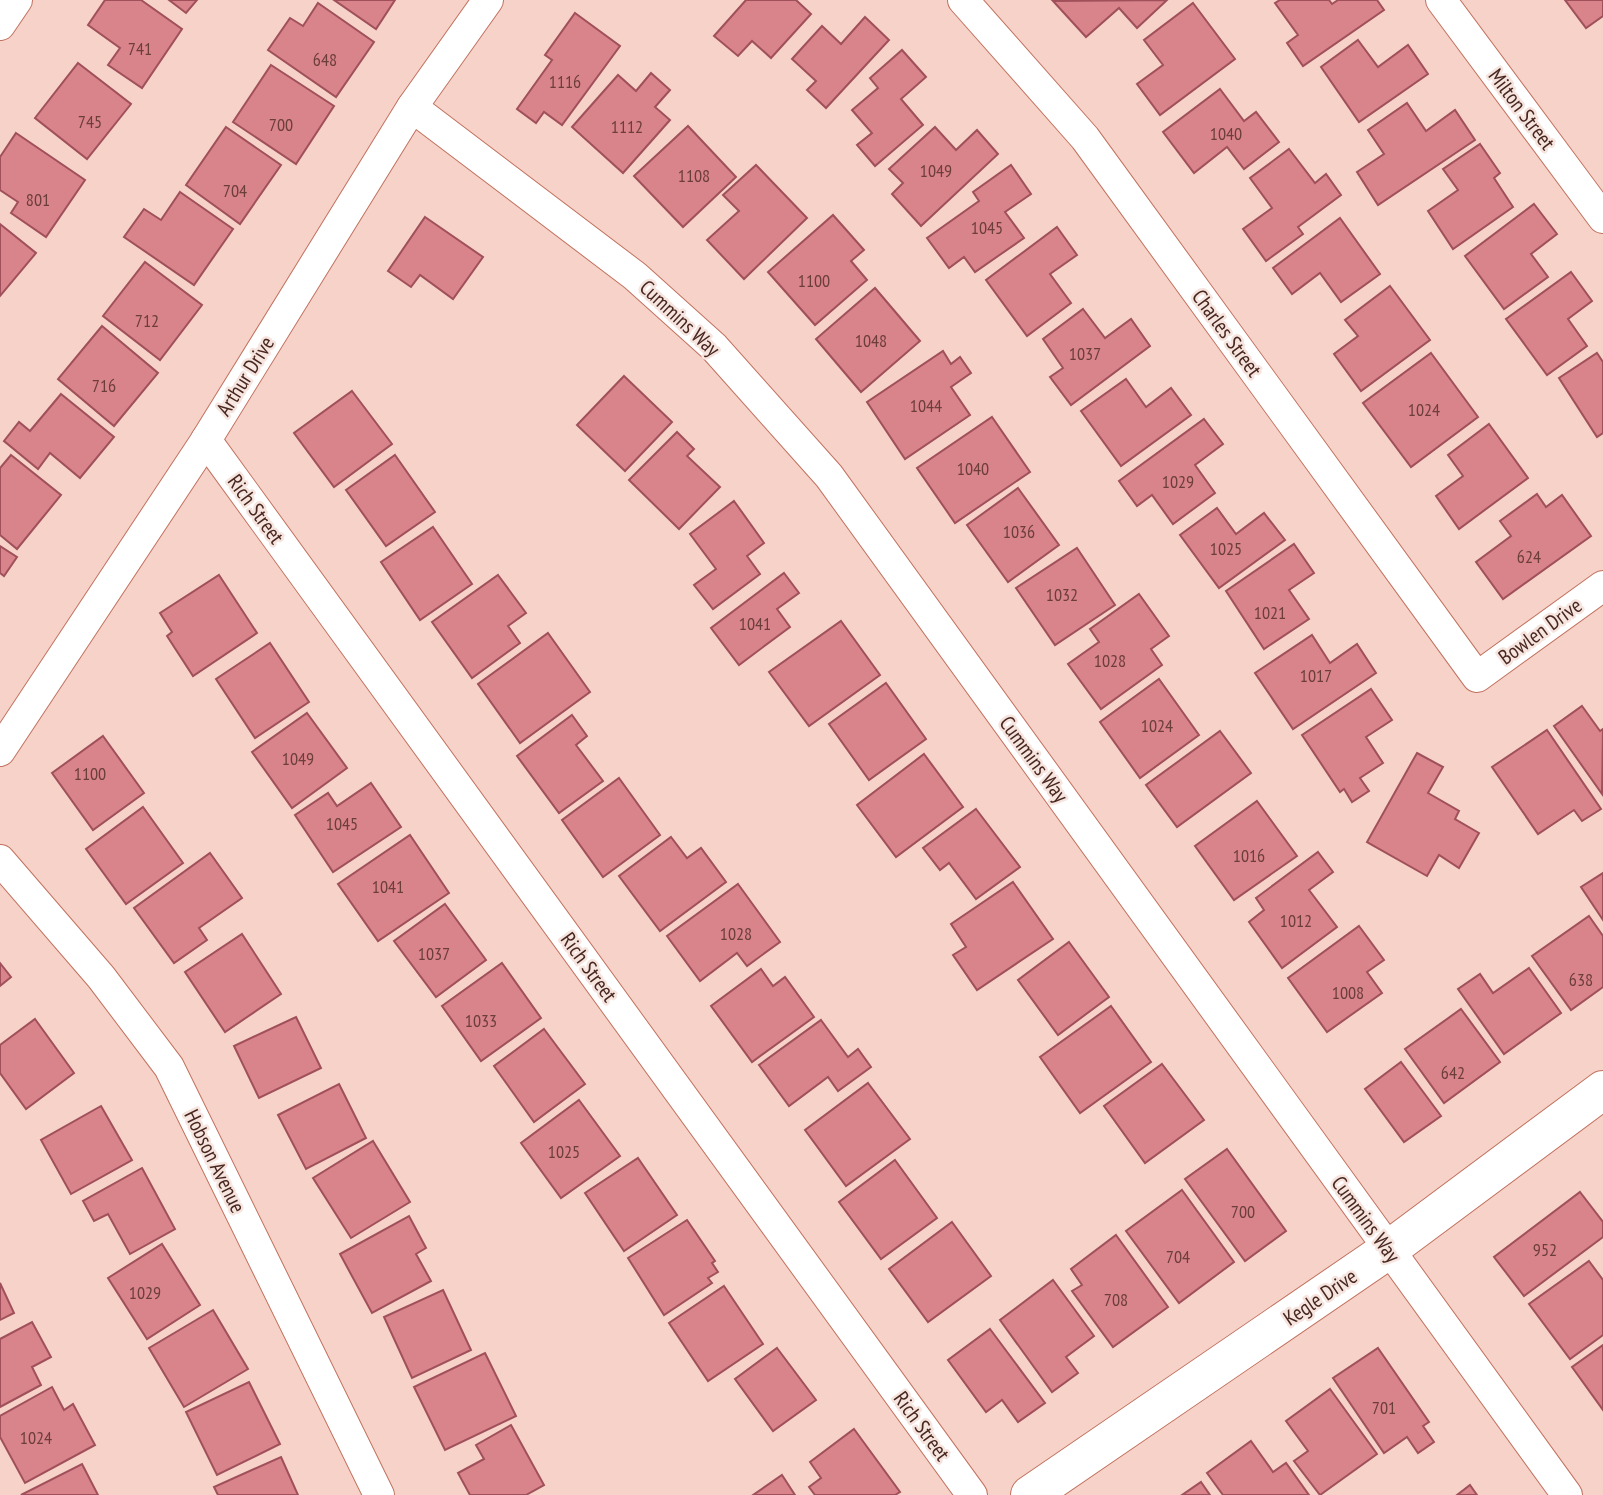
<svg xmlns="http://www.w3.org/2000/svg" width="1603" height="1495" viewBox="0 0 1603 1495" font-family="'PT Sans Narrow',sans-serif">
	<rect width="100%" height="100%" fill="#f6d2c9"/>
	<g fill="#d9838b" stroke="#a0505a" stroke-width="2">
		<path d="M 105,0 L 141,0 L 182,29 L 142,88 L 108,65 L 120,48 L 88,25 Z"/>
		<path d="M 169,0 L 197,0 L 186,13 Z"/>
		<path d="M 334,0 L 395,0 L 376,29 Z"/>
		<path d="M 746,0 L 796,0 L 811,14 L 771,58 L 752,41 L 738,56 L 714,36 Z"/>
		<path d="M 1167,0 L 1137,28 L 1119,8 L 1086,37 L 1053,1 Z"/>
		<path d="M 1280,0 L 1329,0 L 1332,4 L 1338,0 L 1377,0 L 1384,10 L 1303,66 L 1287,43 L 1298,35 L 1275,3 Z"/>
		<path d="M 1565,0 L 1603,0 L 1603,16 L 1586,28 Z"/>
		<path d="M 318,3 L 374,42 L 336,97 L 268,50 L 290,18 L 303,26 Z"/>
		<path d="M 1193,3 L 1235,59 L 1160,115 L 1137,84 L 1163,65 L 1144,40 Z"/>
		<path d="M 575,13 L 620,46 L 562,125 L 544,112 L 536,123 L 517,109 L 552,60 L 545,55 Z"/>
		<path d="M 865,17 L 889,40 L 826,108 L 807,90 L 816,81 L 792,59 L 822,26 L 841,44 Z"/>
		<path d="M 1358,40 L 1378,67 L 1408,45 L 1428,74 L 1359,122 L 1321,67 Z"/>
		<path d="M 902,50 L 926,77 L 901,99 L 923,125 L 875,166 L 857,145 L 872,133 L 852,110 L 878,88 L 870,78 Z"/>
		<path d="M 78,63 L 131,104 L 87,159 L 35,118 Z"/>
		<path d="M 271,65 L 334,106 L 296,164 L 233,122 Z"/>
		<path d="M 651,73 L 670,90 L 655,107 L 670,120 L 623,173 L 572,127 L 618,75 L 636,91 Z"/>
		<path d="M 1220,89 L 1244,121 L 1256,112 L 1279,142 L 1244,169 L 1227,147 L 1194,173 L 1163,132 Z"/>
		<path d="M 1407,103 L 1426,131 L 1455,110 L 1475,140 L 1378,205 L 1357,172 L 1384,154 L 1368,130 Z"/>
		<path d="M 688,126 L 736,177 L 683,227 L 634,176 Z"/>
		<path d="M 226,127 L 281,165 L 240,224 L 186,185 Z"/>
		<path d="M 935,127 L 956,150 L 977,130 L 998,154 L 921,226 L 892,194 L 903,183 L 889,169 Z"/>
		<path d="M 16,133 L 85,180 L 46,237 L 11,213 L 18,202 L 0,190 L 0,157 Z"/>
		<path d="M 1480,144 L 1500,173 L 1494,178 L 1513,207 L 1453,249 L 1428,211 L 1458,190 L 1443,169 Z"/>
		<path d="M 1289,149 L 1315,183 L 1326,174 L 1341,195 L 1298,227 L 1303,234 L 1266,261 L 1243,229 L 1272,208 L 1250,178 Z"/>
		<path d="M 756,165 L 807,218 L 744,279 L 707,240 L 739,211 L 723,195 Z"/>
		<path d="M 1011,165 L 1031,194 L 1005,212 L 1024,238 L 975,272 L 964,257 L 949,268 L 927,238 L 979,201 L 973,192 Z"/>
		<path d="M 180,192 L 233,229 L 194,285 L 124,237 L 144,209 L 161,220 Z"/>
		<path d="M 1534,204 L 1557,234 L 1531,254 L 1548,277 L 1504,309 L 1465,256 Z"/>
		<path d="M 833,215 L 864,250 L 851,261 L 867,280 L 815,325 L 768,272 Z"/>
		<path d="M 425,217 L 483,257 L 453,299 L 420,275 L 411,287 L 388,271 Z"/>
		<path d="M 1340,218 L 1380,274 L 1341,302 L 1320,273 L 1292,294 L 1273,268 Z"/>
		<path d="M 0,224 L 36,253 L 0,296 Z"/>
		<path d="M 1057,227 L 1077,255 L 1050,274 L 1071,303 L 1027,336 L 986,280 Z"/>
		<path d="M 145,262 L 202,305 L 160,360 L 103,316 Z"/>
		<path d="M 1571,272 L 1592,301 L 1568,319 L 1587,346 L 1547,375 L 1506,319 Z"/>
		<path d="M 1390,286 L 1430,340 L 1361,391 L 1334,354 L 1358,336 L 1345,320 Z"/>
		<path d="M 875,288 L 920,341 L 861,392 L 816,339 Z"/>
		<path d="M 1083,309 L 1105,338 L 1131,319 L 1150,346 L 1071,405 L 1050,377 L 1063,368 L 1043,339 Z"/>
		<path d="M 102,326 L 158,373 L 114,426 L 58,379 Z"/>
		<path d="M 943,351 L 951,364 L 960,357 L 971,373 L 951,387 L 970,415 L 905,459 L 867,402 Z"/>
		<path d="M 1431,353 L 1478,417 L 1411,467 L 1363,403 Z"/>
		<path d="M 1597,353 L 1603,362 L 1603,433 L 1597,437 L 1559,378 Z"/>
		<path d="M 624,376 L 672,422 L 625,471 L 577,425 Z"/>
		<path d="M 1126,379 L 1146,407 L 1171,388 L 1191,415 L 1121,466 L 1081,411 Z"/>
		<path d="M 352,391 L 392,444 L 334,487 L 294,433 Z"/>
		<path d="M 61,394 L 114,437 L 80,478 L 50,453 L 38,469 L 4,441 L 19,422 L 30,431 Z"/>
		<path d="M 992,417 L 1030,472 L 955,523 L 917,468 Z"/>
		<path d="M 1204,419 L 1223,444 L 1195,465 L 1215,493 L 1173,524 L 1152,495 L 1137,506 L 1119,481 Z"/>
		<path d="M 1489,424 L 1528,478 L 1459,529 L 1436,496 L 1463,476 L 1448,455 Z"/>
		<path d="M 677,432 L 694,449 L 687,456 L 720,487 L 679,529 L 629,480 Z"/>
		<path d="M 11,455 L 61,495 L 17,549 L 0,535 L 0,468 Z"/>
		<path d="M 395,455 L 435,512 L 386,546 L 346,490 Z"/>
		<path d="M 1018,488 L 1059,545 L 1008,582 L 967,525 Z"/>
		<path d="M 1537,494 L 1546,507 L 1562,495 L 1591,536 L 1503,599 L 1476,562 L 1511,536 L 1500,521 Z"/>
		<path d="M 734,501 L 764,543 L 747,556 L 760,574 L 713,609 L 694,585 L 716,569 L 690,534 Z"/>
		<path d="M 1217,508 L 1236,534 L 1264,513 L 1285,540 L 1219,588 L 1180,535 Z"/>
		<path d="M 433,527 L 472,584 L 420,620 L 381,562 Z"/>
		<path d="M 1294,544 L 1314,573 L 1289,590 L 1309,619 L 1264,649 L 1226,591 Z"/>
		<path d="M 0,546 L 17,557 L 4,576 L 0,573 Z"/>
		<path d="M 1077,548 L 1115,605 L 1055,645 L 1016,588 Z"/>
		<path d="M 784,573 L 799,593 L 777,609 L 790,627 L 739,665 L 711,628 Z"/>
		<path d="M 219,575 L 257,633 L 193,676 L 167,636 L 172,632 L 160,613 Z"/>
		<path d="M 498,575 L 526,613 L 508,626 L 520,643 L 472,678 L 432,622 Z"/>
		<path d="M 1139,594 L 1169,636 L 1151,649 L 1162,665 L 1101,709 L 1068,664 L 1099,642 L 1090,629 Z"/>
		<path d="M 841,621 L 880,675 L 809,726 L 769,672 Z"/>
		<path d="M 548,633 L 590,692 L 520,743 L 478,684 Z"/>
		<path d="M 1312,635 L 1330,663 L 1357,644 L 1376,673 L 1293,729 L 1255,673 Z"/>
		<path d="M 270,643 L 309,702 L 255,738 L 216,679 Z"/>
		<path d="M 1159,679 L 1199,735 L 1140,778 L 1100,722 Z"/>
		<path d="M 886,683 L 926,739 L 869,780 L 829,724 Z"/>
		<path d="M 1371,689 L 1392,720 L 1366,737 L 1383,763 L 1360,778 L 1369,791 L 1352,802 L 1344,789 L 1340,792 L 1302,735 Z"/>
		<path d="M 1582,706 L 1600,731 L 1603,729 L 1602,794 L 1554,726 Z"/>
		<path d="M 307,713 L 347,768 L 292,808 L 252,752 Z"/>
		<path d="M 572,715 L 587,736 L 576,745 L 603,781 L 559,813 L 517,756 Z"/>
		<path d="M 1547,730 L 1601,809 L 1582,821 L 1574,810 L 1538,834 L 1492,767 Z"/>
		<path d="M 1220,731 L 1251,773 L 1177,827 L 1146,785 Z"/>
		<path d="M 103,736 L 144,793 L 93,830 L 52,773 Z"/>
		<path d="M 1417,753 L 1443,767 L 1428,793 L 1459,811 L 1455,819 L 1479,833 L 1459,868 L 1439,855 L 1427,876 L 1367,842 Z"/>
		<path d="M 924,754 L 963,807 L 896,857 L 857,805 Z"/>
		<path d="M 619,778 L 660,835 L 603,877 L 562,820 Z"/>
		<path d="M 371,783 L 401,827 L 333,872 L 295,815 L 328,793 L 337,806 Z"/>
		<path d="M 1257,801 L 1297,856 L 1234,900 L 1195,846 Z"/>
		<path d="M 143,807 L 183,863 L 126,904 L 86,849 Z"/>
		<path d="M 976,809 L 1020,867 L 976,899 L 949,863 L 940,870 L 923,848 Z"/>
		<path d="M 410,835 L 449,893 L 378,941 L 338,884 Z"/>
		<path d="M 671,837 L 687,858 L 701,848 L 726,882 L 660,931 L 619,876 Z"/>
		<path d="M 1318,852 L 1333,872 L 1309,890 L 1337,927 L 1282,968 L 1249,922 L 1264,910 L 1256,898 Z"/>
		<path d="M 210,853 L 242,898 L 199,928 L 207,940 L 174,963 L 134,908 Z"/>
		<path d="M 1603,873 L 1603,920 L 1581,887 Z"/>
		<path d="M 1013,882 L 1053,939 L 977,990 L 953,955 L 966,947 L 951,924 Z"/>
		<path d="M 738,884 L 780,942 L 747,966 L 737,953 L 700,981 L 667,936 Z"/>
		<path d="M 445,904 L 486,960 L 436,997 L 394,941 Z"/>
		<path d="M 1589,916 L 1603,936 L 1603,987 L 1571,1010 L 1532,956 Z"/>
		<path d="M 1359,926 L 1384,960 L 1367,972 L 1382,993 L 1327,1032 L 1288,978 Z"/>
		<path d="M 242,934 L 281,994 L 225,1032 L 185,972 Z"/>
		<path d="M 1069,942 L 1109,997 L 1058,1035 L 1018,980 Z"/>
		<path d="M 0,963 L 11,977 L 0,986 Z"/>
		<path d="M 502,963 L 541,1018 L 481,1061 L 442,1006 Z"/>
		<path d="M 1529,968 L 1561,1013 L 1504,1054 L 1458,989 L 1480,974 L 1493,993 Z"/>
		<path d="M 761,969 L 773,986 L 785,977 L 814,1017 L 752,1062 L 711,1006 Z"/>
		<path d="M 1111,1006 L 1151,1062 L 1080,1113 L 1040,1057 Z"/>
		<path d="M 1461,1009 L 1500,1062 L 1444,1103 L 1405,1049 Z"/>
		<path d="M 296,1017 L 321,1068 L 259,1098 L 234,1046 Z"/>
		<path d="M 35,1019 L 74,1073 L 26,1109 L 0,1073 L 0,1045 Z"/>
		<path d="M 821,1020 L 848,1057 L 858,1049 L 871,1067 L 838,1091 L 828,1077 L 789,1106 L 759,1065 Z"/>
		<path d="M 544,1029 L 585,1084 L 534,1122 L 494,1066 Z"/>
		<path d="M 1401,1062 L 1441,1116 L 1404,1142 L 1365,1089 Z"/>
		<path d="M 1162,1064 L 1204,1120 L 1145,1163 L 1104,1106 Z"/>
		<path d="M 868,1083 L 910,1139 L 846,1186 L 805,1130 Z"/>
		<path d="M 339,1084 L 366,1138 L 306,1169 L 278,1115 Z"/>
		<path d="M 579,1100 L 620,1156 L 561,1198 L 521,1143 Z"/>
		<path d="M 101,1106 L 132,1160 L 71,1194 L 41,1140 Z"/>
		<path d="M 373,1141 L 410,1202 L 351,1238 L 313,1178 Z"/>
		<path d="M 1227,1149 L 1286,1231 L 1245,1261 L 1185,1179 Z"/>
		<path d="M 638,1158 L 677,1215 L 624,1251 L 585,1193 Z"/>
		<path d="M 895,1160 L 937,1218 L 881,1259 L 839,1202 Z"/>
		<path d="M 142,1168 L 175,1229 L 130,1254 L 108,1214 L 94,1221 L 83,1201 Z"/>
		<path d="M 1182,1190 L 1234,1262 L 1179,1303 L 1126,1231 Z"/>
		<path d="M 1580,1192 L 1603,1222 L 1603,1237 L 1524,1296 L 1494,1257 Z"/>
		<path d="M 409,1216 L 426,1248 L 416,1254 L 431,1281 L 372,1313 L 340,1254 Z"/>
		<path d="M 687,1220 L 715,1261 L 712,1263 L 718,1272 L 708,1278 L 712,1283 L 664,1315 L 628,1258 Z"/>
		<path d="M 952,1222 L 991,1276 L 928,1322 L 889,1269 Z"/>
		<path d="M 1116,1235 L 1168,1307 L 1113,1347 L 1072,1291 L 1082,1285 L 1071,1269 Z"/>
		<path d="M 162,1244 L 200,1305 L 147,1339 L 108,1278 Z"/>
		<path d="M 1589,1261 L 1603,1280 L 1603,1335 L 1570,1359 L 1529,1304 Z"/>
		<path d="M 1053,1280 L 1094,1336 L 1066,1357 L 1078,1373 L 1052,1392 L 1000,1320 Z"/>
		<path d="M 0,1283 L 14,1313 L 0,1320 Z"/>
		<path d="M 724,1286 L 763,1344 L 708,1381 L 669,1323 Z"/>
		<path d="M 443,1290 L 471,1350 L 412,1378 L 384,1317 Z"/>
		<path d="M 213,1310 L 248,1369 L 184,1407 L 149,1348 Z"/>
		<path d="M 32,1322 L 51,1357 L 32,1367 L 41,1385 L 0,1407 L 0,1339 Z"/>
		<path d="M 990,1329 L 1045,1403 L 1018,1422 L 1002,1400 L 986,1412 L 948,1360 Z"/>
		<path d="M 1603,1345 L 1603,1410 L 1572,1367 Z"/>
		<path d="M 777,1348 L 816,1400 L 773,1431 L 735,1379 Z"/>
		<path d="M 1378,1348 L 1429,1422 L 1423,1426 L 1434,1442 L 1418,1453 L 1407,1437 L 1384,1453 L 1333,1378 Z"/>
		<path d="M 485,1353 L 516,1416 L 445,1450 L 414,1387 Z"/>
		<path d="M 249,1382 L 280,1444 L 217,1475 L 186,1412 Z"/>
		<path d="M 52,1387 L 64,1410 L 73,1404 L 95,1445 L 25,1483 L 0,1437 L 0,1416 Z"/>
		<path d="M 1330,1389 L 1377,1454 L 1320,1495 L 1294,1461 L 1308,1451 L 1286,1421 Z"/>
		<path d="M 511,1425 L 544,1485 L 526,1495 L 470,1495 L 458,1473 L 484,1459 L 476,1445 Z"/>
		<path d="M 854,1429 L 900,1492 L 895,1495 L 815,1495 L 809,1487 L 821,1478 L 810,1462 Z"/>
		<path d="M 1251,1441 L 1273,1472 L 1286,1463 L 1309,1495 L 1223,1495 L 1207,1473 Z"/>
		<path d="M 281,1457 L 298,1495 L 218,1495 L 214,1487 Z"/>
		<path d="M 82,1464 L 98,1495 L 21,1495 Z"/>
		<path d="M 782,1475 L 795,1495 L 753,1495 Z"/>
		<path d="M 1201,1482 L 1210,1495 L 1182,1495 Z"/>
		<path d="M 1470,1485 L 1477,1495 L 1457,1495 Z"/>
	</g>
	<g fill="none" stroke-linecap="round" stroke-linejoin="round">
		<g stroke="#c2725f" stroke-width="32">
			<g id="street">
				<path d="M 963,0 L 1085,138 L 1477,677 L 1603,586"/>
				<path d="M 1441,0 L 1603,218"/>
				<path d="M 0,25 L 17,0"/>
				<path d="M 412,107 L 635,276 L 714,347 L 829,476 L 1567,1495"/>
				<path d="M 206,440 L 972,1495"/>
				<path d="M 0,751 L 206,440 L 412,107 L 488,0"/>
				<path d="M 0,860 L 101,977 L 169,1067 L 379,1495"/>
			</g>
		</g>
		<g stroke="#c2725f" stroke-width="40">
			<path id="secondary" d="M 1030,1495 L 1388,1250 L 1603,1090"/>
		</g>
		<use href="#street" stroke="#fff" stroke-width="30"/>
		<use href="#secondary" stroke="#fff" stroke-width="38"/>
	</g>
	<g text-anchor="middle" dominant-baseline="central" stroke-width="5" stroke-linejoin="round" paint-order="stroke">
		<g font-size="18" fill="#6c3e3a">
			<text x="140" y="48">741</text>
			<text x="325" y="59">648</text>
			<text x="565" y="81">1116</text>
			<text x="90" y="121">745</text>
			<text x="281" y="124">700</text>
			<text x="627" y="126">1112</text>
			<text x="1226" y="133">1040</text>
			<text x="936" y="170">1049</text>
			<text x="694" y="175">1108</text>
			<text x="235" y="190">704</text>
			<text x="38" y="199">801</text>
			<text x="987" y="227">1045</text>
			<text x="814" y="280">1100</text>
			<text x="147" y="320">712</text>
			<text x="871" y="340">1048</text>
			<text x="1085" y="353">1037</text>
			<text x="104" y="385">716</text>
			<text x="926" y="405">1044</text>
			<text x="1424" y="409">1024</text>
			<text x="973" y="468">1040</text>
			<text x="1178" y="481">1029</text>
			<text x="1019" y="531">1036</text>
			<text x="1226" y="548">1025</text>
			<text x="1529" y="556">624</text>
			<text x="1062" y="594">1032</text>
			<text x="1270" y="612">1021</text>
			<text x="755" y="623">1041</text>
			<text x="1110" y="660">1028</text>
			<text x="1316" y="675">1017</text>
			<text x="1157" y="725">1024</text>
			<text x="298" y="758">1049</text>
			<text x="90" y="773">1100</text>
			<text x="342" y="823">1045</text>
			<text x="1249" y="855">1016</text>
			<text x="388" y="886">1041</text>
			<text x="1296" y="920">1012</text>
			<text x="736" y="933">1028</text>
			<text x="434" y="953">1037</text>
			<text x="1581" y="979">638</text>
			<text x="1348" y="992">1008</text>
			<text x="481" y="1020">1033</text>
			<text x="1453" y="1072">642</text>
			<text x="564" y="1151">1025</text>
			<text x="1243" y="1211">700</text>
			<text x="1545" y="1249">952</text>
			<text x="1178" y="1256">704</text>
			<text x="145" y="1292">1029</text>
			<text x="1116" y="1299">708</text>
			<text x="1384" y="1407">701</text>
			<text x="36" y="1437">1024</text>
		</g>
		<g font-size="21" fill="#48271f" stroke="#f6e4df">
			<text transform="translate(1522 109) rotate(53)">Milton Street</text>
			<text transform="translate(680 318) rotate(43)">Cummins Way</text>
			<text transform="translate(1227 333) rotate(54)">Charles Street</text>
			<text transform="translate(245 376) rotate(-58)">Arthur Drive</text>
			<text transform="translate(256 509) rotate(54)">Rich Street</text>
			<text transform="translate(1540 631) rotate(-36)">Bowlen Drive</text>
			<text transform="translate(1034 759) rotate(54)">Cummins Way</text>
			<text transform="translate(589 967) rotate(54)">Rich Street</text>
			<text transform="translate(215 1161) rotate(64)">Hobson Avenue</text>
			<text transform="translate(1366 1219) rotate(54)">Cummins Way</text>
			<text transform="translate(1320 1297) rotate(-34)">Kegle Drive</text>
			<text transform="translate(922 1426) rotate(54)">Rich Street</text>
		</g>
	</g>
</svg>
